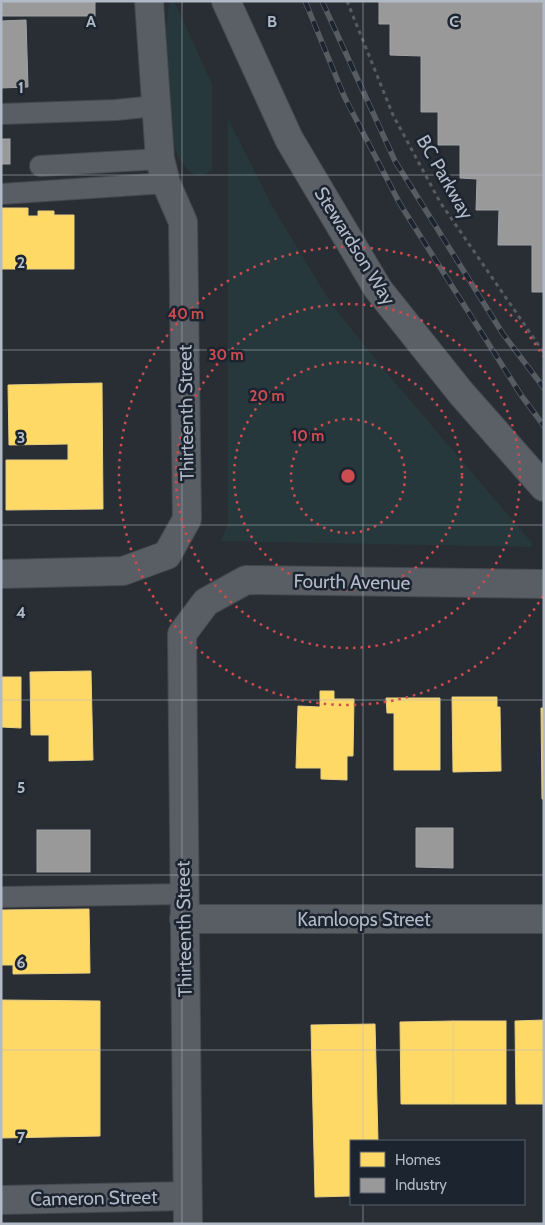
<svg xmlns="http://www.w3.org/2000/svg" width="545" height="1225" viewBox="0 0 545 1225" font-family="Cabin,sans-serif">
	<rect width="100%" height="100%" fill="#292e35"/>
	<g fill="#26383b">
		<path d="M 170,1 L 174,1 L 212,84 L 212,170 C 205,175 198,178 191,172 C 182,165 176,154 173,143 C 165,113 163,32 170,1 Z"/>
		<path d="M 228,119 L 271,204 L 332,305 L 386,372 L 532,543 L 531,547 L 221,541 L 228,523 Z"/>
	</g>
	<g fill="#ffd966" stroke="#e8d083">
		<path d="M 1,208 L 28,208 L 28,216 L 38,216 L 38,211 L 54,211 L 54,215 L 74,215 L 74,269 L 1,269 Z"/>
		<path d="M 102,383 L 103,509 L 6,510 L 6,460 L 68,460 L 68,444 L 9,445 L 8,385 Z"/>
		<path d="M 91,671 L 93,760 L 49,761 L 49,735 L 31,735 L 30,672 Z"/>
		<path d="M 1,677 L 21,677 L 21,728 L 1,727 Z"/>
		<path d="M 320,691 L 334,691 L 334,699 L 354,699 L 353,756 L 347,756 L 347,780 L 321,779 L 321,768 L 296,768 L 298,706 L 320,707 Z"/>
		<path d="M 452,697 L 497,697 L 497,707 L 500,707 L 501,771 L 453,772 Z"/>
		<path d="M 386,698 L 440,698 L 440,770 L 394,770 L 394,713 L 387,713 Z"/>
		<path d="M 541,708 L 544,708 L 544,799 L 542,799 Z"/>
		<path d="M 89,909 L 90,973 L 13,974 L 13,965 L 1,965 L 1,910 Z"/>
		<path d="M 1,1000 L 100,1001 L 100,1136 L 1,1138 Z"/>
		<path d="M 544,1020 L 544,1104 L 516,1104 L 515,1021 Z"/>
		<rect x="453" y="1021" width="53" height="83"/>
		<path d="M 453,1021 L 453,1104 L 401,1104 L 400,1022 Z"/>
		<path d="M 375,1024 L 378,1141 L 351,1141 L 351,1196 L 315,1197 L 311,1025 Z"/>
	</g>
	<g fill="#999" stroke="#a0a3a7">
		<rect x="1" y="1" width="94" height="15"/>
		<path d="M 379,1 L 544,1 L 544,292 L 532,292 L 532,245 L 498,245 L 499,210 L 476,210 L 477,179 L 460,178 L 460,145 L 438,145 L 438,112 L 421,112 L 421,56 L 390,55 L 390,24 L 379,24 Z"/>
		<path d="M 26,20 L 28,87 L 1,88 L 1,21 Z"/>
		<rect x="1" y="139" width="9" height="25"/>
		<path d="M 416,828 L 453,828 L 453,868 L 416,867 Z"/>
		<rect x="37" y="830" width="53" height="42"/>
	</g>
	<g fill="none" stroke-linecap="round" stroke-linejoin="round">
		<g stroke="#45494e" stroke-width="22">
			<g id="lane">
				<path d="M 1,114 L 116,110 L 155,106"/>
				<path d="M 40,166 L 160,159"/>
				<path d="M 1,194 L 166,183"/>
				<path d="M 1,897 L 184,894"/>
			</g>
		</g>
		<g stroke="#45494e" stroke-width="30">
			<g id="street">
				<path d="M 1,574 L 123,571 L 167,555 L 187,519 L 183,222 L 166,183 L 160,159 L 149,1"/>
				<path d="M 184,919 L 544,919"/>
				<path d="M 1,1200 L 187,1196"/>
				<path d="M 188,1224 L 182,634 L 206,602 L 246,580 L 544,584"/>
			</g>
		</g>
		<g stroke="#464b52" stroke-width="30">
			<path id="primary" d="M 226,1 L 289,139 L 378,289 L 461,393 L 544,487"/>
		</g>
		<path stroke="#565c61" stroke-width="3" stroke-dasharray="4 4" stroke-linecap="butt" d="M 347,1 L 393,115 L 440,202 L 544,353"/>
		<use href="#lane" stroke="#595d64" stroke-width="20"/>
		<use href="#street" stroke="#595d64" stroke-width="28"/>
		<use href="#primary" stroke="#5b5f66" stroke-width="28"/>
		<g stroke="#575b62" stroke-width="5.5">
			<g id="rail">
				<path d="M 305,1 L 344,96 L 400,204 L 521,395 L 544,426"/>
				<path d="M 322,1 L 395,161 L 503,334 L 544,388"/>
			</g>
		</g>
		<use href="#rail" stroke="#1c2430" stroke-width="4" stroke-dasharray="11" stroke-linecap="butt"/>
	</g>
	<path fill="none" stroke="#b2bac7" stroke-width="1" stroke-opacity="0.55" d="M 182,1 L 182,1224M 363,1 L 363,1141M 1,175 L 544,175M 1,350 L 544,350M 1,525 L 544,525M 1,700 L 544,700M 1,875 L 544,875M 1,1050 L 544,1050M 363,1204 L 363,1224"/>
	<g fill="none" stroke="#cd4c50" stroke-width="2.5" stroke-dasharray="2.5 5">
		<circle cx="348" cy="476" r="57"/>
		<circle cx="348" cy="476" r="114"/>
		<circle cx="348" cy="476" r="172"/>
		<path d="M543 596A229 229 0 1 1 543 356"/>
	</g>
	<g text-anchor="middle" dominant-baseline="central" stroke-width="5" stroke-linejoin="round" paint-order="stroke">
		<g font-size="19" fill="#b2bac7" stroke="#1c2430">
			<text transform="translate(445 177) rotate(60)">BC Parkway</text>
			<text transform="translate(355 246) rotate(58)">Stewardson Way</text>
			<text transform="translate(186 413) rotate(-91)">Thirteenth Street</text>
			<text transform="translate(352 582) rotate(1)">Fourth Avenue</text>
			<text x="364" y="919">Kamloops Street</text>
			<text transform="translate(184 929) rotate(-91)">Thirteenth Street</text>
			<text transform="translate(94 1198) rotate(-1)">Cameron Street</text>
		</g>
	</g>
	<g font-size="16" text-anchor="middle" font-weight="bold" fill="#b2bac7" stroke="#1c2430" stroke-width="5" stroke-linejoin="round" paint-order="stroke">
		<text x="91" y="27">A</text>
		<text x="272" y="27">B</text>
		<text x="454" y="27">C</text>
		<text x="21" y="93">1</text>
		<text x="21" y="268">2</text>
		<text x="21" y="443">3</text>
		<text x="21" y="618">4</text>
		<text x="21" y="793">5</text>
		<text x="21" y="968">6</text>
		<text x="21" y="1143">7</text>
	</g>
	<circle cx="348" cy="476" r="8" fill="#cd4c50" stroke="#1c2430" stroke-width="2.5"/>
	<g font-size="15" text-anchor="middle" font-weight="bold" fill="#cd4c50" stroke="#1c2430" stroke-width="5" stroke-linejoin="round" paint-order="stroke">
		<text x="186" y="319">40 m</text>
		<text x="226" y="360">30 m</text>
		<text x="267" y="401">20 m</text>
		<text x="308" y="441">10 m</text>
	</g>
	<rect width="545" height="1225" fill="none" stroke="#b2bac7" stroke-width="5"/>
	<rect x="350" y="1140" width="175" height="65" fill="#1c2430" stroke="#58606c"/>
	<rect x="360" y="1152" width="25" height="15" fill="#ffd966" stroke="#58606c"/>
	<text x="395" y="1165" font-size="15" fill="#b2bac7">Homes</text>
	<rect x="360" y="1178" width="25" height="15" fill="#999999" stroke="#58606c"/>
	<text x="395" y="1190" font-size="15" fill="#b2bac7">Industry</text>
</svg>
